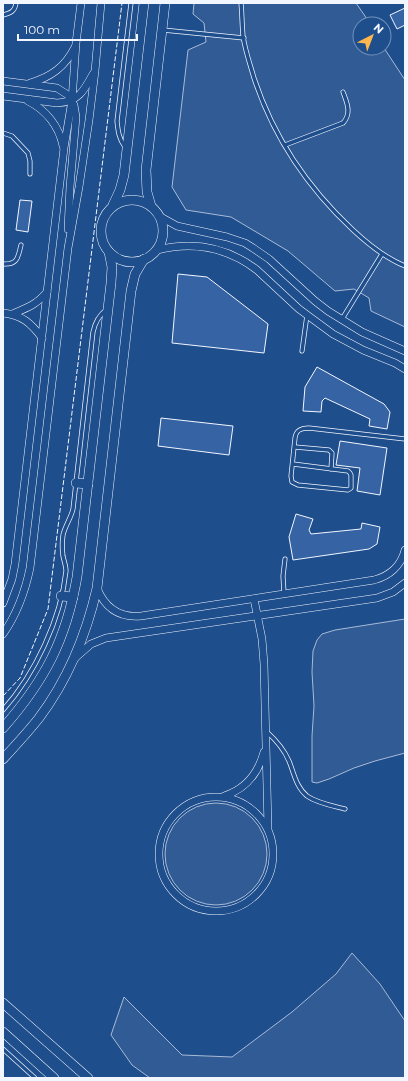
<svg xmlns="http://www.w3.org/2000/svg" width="408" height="1081" viewBox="0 0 408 1081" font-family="Montserrat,sans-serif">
	<rect width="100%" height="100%" fill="#1f4e8c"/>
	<g fill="#305b95" stroke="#a8bbd7">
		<path d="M 194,3 L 356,3 L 367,19 L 370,24 L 360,24 L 360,48 L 384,48 L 405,80 L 405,327 L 371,311 L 369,298 L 354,289 L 335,291 L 288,251 L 231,217 L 186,210 L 172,187 L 188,50 L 206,42 L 204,23 L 193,14 Z"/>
		<path d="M 405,619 L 405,753 L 375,761 L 354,768 L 329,779 L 317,783 L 312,782 L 312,736 L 314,706 L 312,672 L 313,651 L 317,640 L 322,634 L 335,630 Z"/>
		<circle cx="216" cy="854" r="51"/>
		<path d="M 352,953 L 380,984 L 405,1021 L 405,1078 L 150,1078 L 132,1065 L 111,1035 L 124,997 L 182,1055 L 232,1057 L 292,1012 L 336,974 Z"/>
	</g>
	<g fill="#3563a3" stroke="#f2f6ff">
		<path d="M 405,8 L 405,25 L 397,29 L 390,15 Z"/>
		<path d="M 20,200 L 32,201 L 28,232 L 16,230 Z"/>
		<path d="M 178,274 L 207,277 L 268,324 L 264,353 L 172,343 Z"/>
		<path d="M 317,367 L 384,404 L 390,412 L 387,429 L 369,426 L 370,419 L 325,398 L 322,401 L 321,412 L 303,411 L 305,387 Z"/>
		<path d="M 161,418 L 233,426 L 229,455 L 158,446 Z"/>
		<path d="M 340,441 L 387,448 L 380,495 L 357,491 L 360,468 L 336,465 Z"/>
		<path d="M 296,514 L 313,519 L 309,530 L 311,534 L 361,529 L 362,523 L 380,527 L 377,544 L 369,549 L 293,560 L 289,537 Z"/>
	</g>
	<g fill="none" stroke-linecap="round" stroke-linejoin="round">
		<g stroke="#f2f6ff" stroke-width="5">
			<g id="service">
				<path d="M 241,3 C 242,14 242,25 243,36 C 245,50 250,64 254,78 C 273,136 308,188 353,230 C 368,244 385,258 405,266"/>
				<path d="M 3,15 C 11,13 15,11 16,3"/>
				<path d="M 163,30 L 244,38"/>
				<path d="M 3,133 L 12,136 L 28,153 L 30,161 L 30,174"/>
				<path d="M 285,145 L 343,123 C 352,113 347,103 343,92"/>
				<path d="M 125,147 C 119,139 118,131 117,121 L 131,3"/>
				<path d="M 3,264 C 18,265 18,257 21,245"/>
				<path d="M 342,319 L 382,254"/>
				<path d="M 302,351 L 307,315"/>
				<path d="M 295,447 L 329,450 L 332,453 L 331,469"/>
				<path d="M 293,464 L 348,471 L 350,473 L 351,475 L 351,488 L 348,490 L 298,485 L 292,482 L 291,476 L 295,438 C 296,430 301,428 309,428 L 405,439"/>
				<path d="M 284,593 L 283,576 L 285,559"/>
				<path d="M 3,710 C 35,674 61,619 66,571 C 66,566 64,561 63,556 C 62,549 62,542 63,535 C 65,526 71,518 73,509 L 93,332 C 95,323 98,316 106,310"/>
				<path d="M 266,731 C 276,740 284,749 289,761 C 294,773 296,787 307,796 C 317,803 333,806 345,809"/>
				<path d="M 3,1049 L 35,1078"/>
			</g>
		</g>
		<g stroke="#f2f6ff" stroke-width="8">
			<g id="minor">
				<path d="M 3,81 L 57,88 L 68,95 L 74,105 L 76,117 L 70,187 L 68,229"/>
				<path d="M 30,83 C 51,77 65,67 75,47"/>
				<path d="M 3,96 L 57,103 C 78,102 84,91 93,74"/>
				<path d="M 28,101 C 46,110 59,126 63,146"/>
				<path d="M 159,216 L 177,226 L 227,237 L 245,243 L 253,248 L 269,259 L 315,301 L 328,311 L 362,332 L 405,351"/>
				<path d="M 157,250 C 194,241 227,247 257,270 L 299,309 L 333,334 L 363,350 L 395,363 L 405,369"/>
				<path d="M 3,313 C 22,315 31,323 42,338"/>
				<path d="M 12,314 C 27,308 36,305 47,292"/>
				<path d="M 97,588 C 105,608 119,618 141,616 L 374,580 C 389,576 401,566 405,550"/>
				<path d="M 254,599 L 262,639 L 264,664 L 268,828"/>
				<path d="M 3,603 L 12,579 L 15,564 L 64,148 L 72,100 L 76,43 L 81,3"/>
				<path d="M 3,634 C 17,614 25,592 30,568 L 68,248 L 79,187 L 89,120 L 95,71 L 101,3"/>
				<path d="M 75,658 L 91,644 L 106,638 L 377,598 L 393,592 L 405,583"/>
				<path d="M 224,796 C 246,789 258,774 264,752"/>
				<circle cx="216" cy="854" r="57"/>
			</g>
		</g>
		<g stroke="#f2f6ff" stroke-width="10">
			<g id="tertiary">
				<circle cx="132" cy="231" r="31"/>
				<path d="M 113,205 L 120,190 L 124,175 L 144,3"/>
				<path d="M 151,206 L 147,192 L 146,170 L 165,3"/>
				<path d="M 76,483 L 88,484"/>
				<path d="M 61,596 L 73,597"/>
				<path d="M 3,728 C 45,680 66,640 77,577 L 111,283 L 112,267 L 109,252"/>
				<path d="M 3,759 C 15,746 28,732 39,718 C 69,678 86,636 97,588 L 131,291 L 135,274 L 144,259"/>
				<path d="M 3,1003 L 88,1078"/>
				<path d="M 3,1032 L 54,1078"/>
			</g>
		</g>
		<use href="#service" stroke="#1f4e8c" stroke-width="3.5"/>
		<use href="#minor" stroke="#1f4e8c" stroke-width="7"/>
		<use href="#tertiary" stroke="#1f4e8c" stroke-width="9"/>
		<path stroke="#f2f6ff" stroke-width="1" stroke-dasharray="5 2" stroke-linecap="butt" d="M 3,696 L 20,678 L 48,609 L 122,3"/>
	</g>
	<rect width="408" height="1081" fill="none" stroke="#f2f6ff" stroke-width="8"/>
	<g transform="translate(372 36) rotate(42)"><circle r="19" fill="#1f4e8c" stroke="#7391ba"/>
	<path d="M0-3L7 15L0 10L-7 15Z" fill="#ffb74d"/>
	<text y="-6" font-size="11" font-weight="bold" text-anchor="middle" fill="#f2f6ff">N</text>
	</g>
	<path d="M18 34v6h119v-6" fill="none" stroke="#f2f6ff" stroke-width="2"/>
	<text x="24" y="34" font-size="12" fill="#f2f6ff" stroke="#1f4e8c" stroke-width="3" paint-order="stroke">100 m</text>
</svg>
